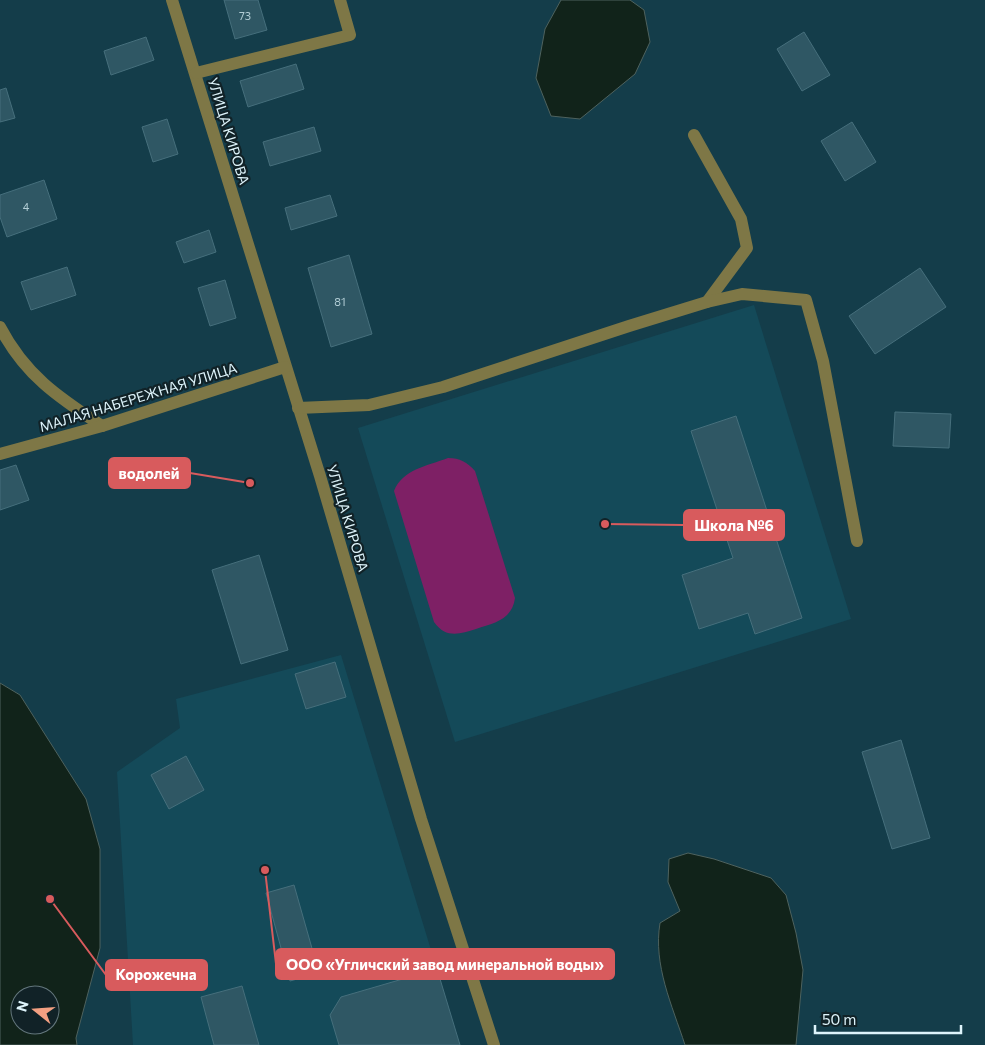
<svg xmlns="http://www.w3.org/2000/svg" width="985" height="1045" viewBox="0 0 985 1045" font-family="Commissioner,sans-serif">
	<rect width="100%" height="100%" fill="#143d4a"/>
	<g fill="#144a59">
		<path d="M 754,305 L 851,619 L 455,742 L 358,428 Z"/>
		<path d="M 341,655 L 460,1045 L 133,1045 L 117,772 L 180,728 L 176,699 Z"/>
	</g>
	<path fill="#7e2065" d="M 448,458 C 460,458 467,462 475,471 L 515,598 C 512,620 494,623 476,629 C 460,634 446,639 434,622 L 394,491 C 403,469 427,466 448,458 Z"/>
	<g fill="#11231a" stroke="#4e625e" fill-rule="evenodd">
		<path d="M 561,0 L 630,0 L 644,10 L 650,42 L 635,74 L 580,119 L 551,116 L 536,78 L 545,29 Z"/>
		<path d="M 0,683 L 20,695 L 86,799 L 100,849 L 100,948 L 76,1038 L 77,1045 L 0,1045 ZM 20,995 L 50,995 L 50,1025 L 20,1025 Z"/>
		<path d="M 688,853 L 714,859 L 771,878 L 786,895 L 796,933 L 803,970 L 796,1045 L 685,1045 C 672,1005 653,965 660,923 L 680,911 L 668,882 L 669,859 Z"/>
	</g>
	<g fill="#2f5764" stroke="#466f7c">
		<path d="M 224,0 L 258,0 L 267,30 L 235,39 Z"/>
		<path d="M 804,32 L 830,75 L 802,91 L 777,49 Z"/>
		<path d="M 146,37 L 154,60 L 111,75 L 104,51 Z"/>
		<path d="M 296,64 L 304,89 L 248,107 L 240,81 Z"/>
		<path d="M 6,88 L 15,118 L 0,122 L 0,90 Z"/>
		<path d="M 167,119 L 178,154 L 153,162 L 142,127 Z"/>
		<path d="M 852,122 L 876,162 L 845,181 L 821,141 Z"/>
		<path d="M 314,127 L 321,151 L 270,166 L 263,142 Z"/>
		<path d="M 44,180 L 57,219 L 7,237 L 0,217 L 0,195 Z"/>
		<path d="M 330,195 L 337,216 L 291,230 L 285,208 Z"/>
		<path d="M 209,230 L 216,252 L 184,263 L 176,242 Z"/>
		<path d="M 349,255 L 372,334 L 331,347 L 308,268 Z"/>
		<path d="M 67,267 L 76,295 L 31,310 L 21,282 Z"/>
		<path d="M 920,268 L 946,307 L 875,354 L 849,316 Z"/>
		<path d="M 225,280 L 236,318 L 210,326 L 198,288 Z"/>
		<path d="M 895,412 L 951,414 L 949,448 L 893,446 Z"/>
		<path d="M 736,416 L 802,618 L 755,634 L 748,613 L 699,629 L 682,575 L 733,558 L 691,431 Z"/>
		<path d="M 16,465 L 29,500 L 0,510 L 0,470 Z"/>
		<path d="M 259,555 L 288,650 L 241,664 L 212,570 Z"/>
		<path d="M 335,662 L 346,697 L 306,709 L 295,674 Z"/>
		<path d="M 901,740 L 930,838 L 892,849 L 862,752 Z"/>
		<path d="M 186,756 L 204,790 L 169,809 L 151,775 Z"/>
		<path d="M 294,885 L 319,973 L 290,981 L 266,893 Z"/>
		<path d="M 437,969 L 460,1045 L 339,1045 L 330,1015 L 341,997 Z"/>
		<path d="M 242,986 L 259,1045 L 214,1045 L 201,997 Z"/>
	</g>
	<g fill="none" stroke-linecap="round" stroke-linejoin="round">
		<g stroke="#7e7746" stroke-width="12">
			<path d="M 172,0 L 320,476 L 421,819 L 494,1045"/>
			<path d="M 196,73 L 350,35 L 340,0"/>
			<path d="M 694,135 L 741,219 L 747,248 L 707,302"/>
			<path d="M 0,327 C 25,375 58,397 102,426"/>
			<path d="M 298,408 L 369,405 L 443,387 L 629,326 L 707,302 L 742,294 L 806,300 L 823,361 L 857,541"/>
			<path d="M 0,454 L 102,426 L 285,367"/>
		</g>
	</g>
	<g text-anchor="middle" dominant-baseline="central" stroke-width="4.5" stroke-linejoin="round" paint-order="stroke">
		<g font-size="11" fill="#b2cdd5">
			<text x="245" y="15">73</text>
			<text x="26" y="206">4</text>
			<text x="340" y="301">81</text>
		</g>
		<g font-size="14" fill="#def4fb" stroke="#112227">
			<text transform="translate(229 131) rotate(73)">УЛИЦА КИРОВА</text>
			<text transform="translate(138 397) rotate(-17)">МАЛАЯ НАБЕРЕЖНАЯ УЛИЦА</text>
			<text transform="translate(348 518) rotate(73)">УЛИЦА КИРОВА</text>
		</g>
	</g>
	<path fill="none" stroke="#d85b5d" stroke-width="2" d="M250 483L190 473M605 524L684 525M265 870L276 964M50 899L106 975"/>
	<g fill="#d85b5d" stroke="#112227" stroke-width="2">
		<circle cx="250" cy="483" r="5"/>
		<circle cx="605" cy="524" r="5"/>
		<circle cx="265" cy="870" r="5"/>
		<circle cx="50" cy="899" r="5"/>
	</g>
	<g fill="#d85b5d" stroke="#d85b5d" stroke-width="2">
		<rect x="109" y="458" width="81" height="30" rx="5"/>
		<rect x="684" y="510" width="100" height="30" rx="5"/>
		<rect x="276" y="949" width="338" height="30" rx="5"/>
		<rect x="106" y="960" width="101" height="30" rx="5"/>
	</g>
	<g font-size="15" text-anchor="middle" font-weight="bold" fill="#fff">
		<text x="149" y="479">водолей</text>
		<text x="734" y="531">Школа №6</text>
		<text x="445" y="970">ООО «Угличский завод минеральной воды»</text>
		<text x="156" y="980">Корожечна</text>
	</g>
	<g transform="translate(35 1010) rotate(287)"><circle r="24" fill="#112227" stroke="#63767c"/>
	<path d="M0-4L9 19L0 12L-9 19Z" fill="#f3a082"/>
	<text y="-8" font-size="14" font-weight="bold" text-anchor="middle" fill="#def4fb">N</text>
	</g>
	<path d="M815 1025v8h146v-8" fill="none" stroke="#def4fb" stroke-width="2.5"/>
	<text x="822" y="1025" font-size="15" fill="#def4fb" stroke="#112227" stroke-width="4" paint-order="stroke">50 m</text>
</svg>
